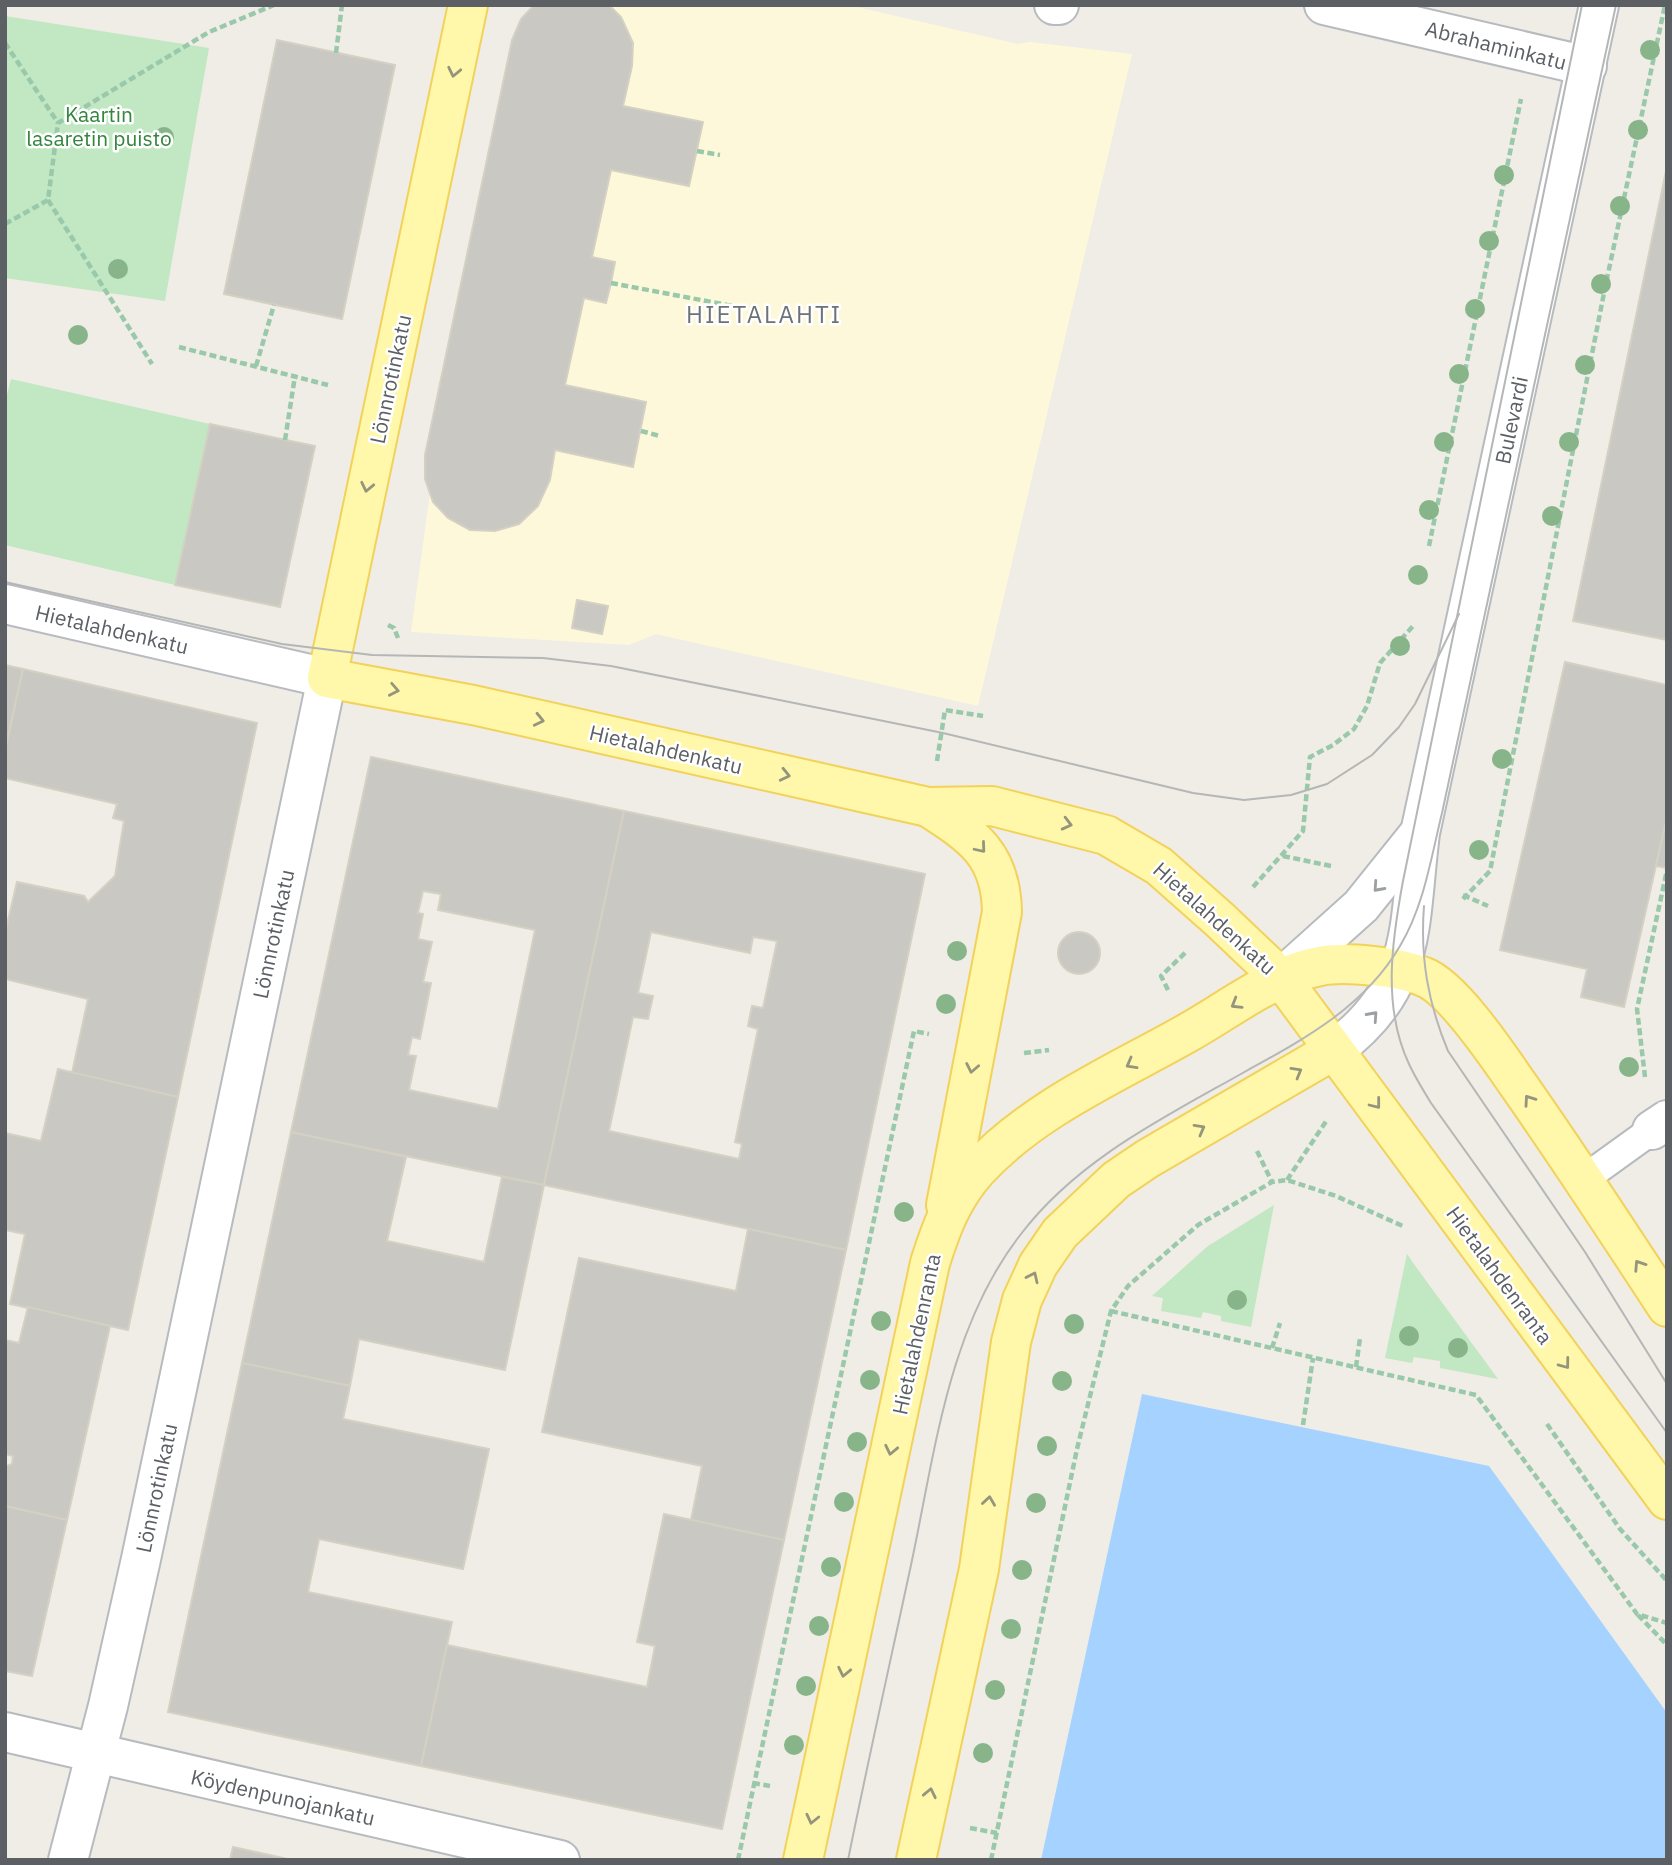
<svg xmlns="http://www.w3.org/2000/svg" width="1672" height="1865" viewBox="0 0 1672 1865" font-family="'IBM Plex Sans',sans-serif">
	<rect width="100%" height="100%" fill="#efede5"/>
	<path fill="#fef8db" d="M 534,5 L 848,5 L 1018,44 L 1030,42 L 1132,54 L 978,706 L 656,634 L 629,645 L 411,632 L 430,493 L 425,479 L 425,455 Z"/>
	<g fill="#c1e7c3">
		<path d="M 5,16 L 209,48 L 165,301 L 5,278 Z"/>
		<path d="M 11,379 L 210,424 L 175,585 L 5,545 L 5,402 Z"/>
		<path d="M 1274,1205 L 1251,1327 L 1221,1321 L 1221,1316 L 1203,1312 L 1201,1318 L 1161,1311 L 1163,1298 L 1152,1296 L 1208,1246 Z"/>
		<path d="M 1407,1254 L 1416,1267 L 1498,1379 L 1440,1368 L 1440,1361 L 1414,1357 L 1412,1363 L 1385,1358 Z"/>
	</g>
	<path fill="#a5d2ff" d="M 1142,1394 L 1489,1466 L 1667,1713 L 1667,1860 L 1041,1860 Z"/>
	<g fill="#cac8c2" stroke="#d4d0c3" stroke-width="2" fill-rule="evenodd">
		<path d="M 534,5 L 609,5 L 621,17 L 633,43 L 632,66 L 623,106 L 703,122 L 689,186 L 611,170 L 592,257 L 615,262 L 611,283 L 606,303 L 584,298 L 565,385 L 646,402 L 633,467 L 555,450 L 550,480 L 538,506 L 519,524 L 495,531 L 470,530 L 448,518 L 433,502 L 425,479 L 425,455 L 512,40 L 521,19 Z"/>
		<path d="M 277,40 L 395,65 L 342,319 L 224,294 Z"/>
		<path d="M 1666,171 L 1667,172 L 1667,640 L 1573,621 Z"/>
		<path d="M 210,424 L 315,446 L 280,607 L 175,585 Z"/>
		<path d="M 577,600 L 608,606 L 602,634 L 572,628 Z"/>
		<path d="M 1565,662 L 1667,685 L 1667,817 L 1624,1007 L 1581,997 L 1587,969 L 1500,950 Z"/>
		<path d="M 5,665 L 23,669 L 5,751 Z"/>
		<path d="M 23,669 L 257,723 L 178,1097 L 72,1073 L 88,999 L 5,979 L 5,933 L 17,882 L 84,896 L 88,902 L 115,876 L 124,821 L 113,818 L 117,804 L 5,778 L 5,751 Z"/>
		<path d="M 371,757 L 624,811 L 544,1185 L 291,1132 ZM 423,891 L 441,894 L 438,910 L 535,930 L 498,1109 L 409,1090 L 416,1056 L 408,1055 L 412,1037 L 420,1039 L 431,983 L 423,982 L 432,942 L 418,939 L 423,914 L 418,913 Z"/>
		<path d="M 624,811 L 925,874 L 846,1250 L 544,1185 ZM 651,932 L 750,953 L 753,937 L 777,941 L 763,1008 L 752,1006 L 748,1026 L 758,1029 L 735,1142 L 742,1144 L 739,1159 L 609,1131 L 633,1017 L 648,1019 L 653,996 L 638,993 Z"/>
		<path d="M 1666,822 L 1667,822 L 1667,868 L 1656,866 Z"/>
		<circle cx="1079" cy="953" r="21"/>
		<path d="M 58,1069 L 178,1097 L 128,1330 L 10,1304 L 25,1234 L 5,1230 L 5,1133 L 41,1141 Z"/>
		<path d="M 291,1132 L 406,1157 L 387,1241 L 484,1262 L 502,1177 L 544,1185 L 505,1370 L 359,1339 L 350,1386 L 242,1363 Z"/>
		<path d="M 748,1229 L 846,1250 L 784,1540 L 691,1520 L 702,1466 L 542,1432 L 579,1258 L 736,1291 Z"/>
		<path d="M 28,1307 L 110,1326 L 67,1520 L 5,1506 L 5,1467 L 12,1464 L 13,1456 L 5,1454 L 5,1340 L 19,1343 Z"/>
		<path d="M 242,1363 L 350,1386 L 343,1419 L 489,1449 L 463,1569 L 319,1539 L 308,1592 L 452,1622 L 421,1766 L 168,1712 Z"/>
		<path d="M 5,1506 L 67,1520 L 32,1676 L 5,1671 Z"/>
		<path d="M 664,1514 L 784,1540 L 722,1829 L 421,1766 L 447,1645 L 647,1687 L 655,1646 L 637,1642 Z"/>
		<path d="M 233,1847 L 292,1860 L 230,1860 Z"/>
	</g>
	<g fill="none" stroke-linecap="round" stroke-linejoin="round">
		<g stroke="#b7babf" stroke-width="32">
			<path id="service" d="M 1584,1179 L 1652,1130"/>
		</g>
		<g stroke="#b7babf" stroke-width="42">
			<path id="pedestrian" d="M 1652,1130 L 1667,1120"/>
		</g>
		<g stroke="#b7babf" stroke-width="42">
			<g id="minor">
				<path d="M 1054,5 L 1059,5"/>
				<path d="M 1324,5 L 1587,66"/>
				<path d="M 5,1732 L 560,1860"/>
				<path d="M 68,1860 L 108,1706 L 141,1559 L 327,678"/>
			</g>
		</g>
		<g stroke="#b7babf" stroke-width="42">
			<g id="tertiary">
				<path d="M 1281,978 L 1361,906 L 1418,835"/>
				<path d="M 1334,1050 C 1418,988 1408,928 1420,833 L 1599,5"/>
			</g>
		</g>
		<g stroke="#b8bbc1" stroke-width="42">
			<path id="secondary" d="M 5,604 L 327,678"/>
		</g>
		<g stroke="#f2d25a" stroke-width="42">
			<g id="primary">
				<path d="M 468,5 L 327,678 L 473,705 L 928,807 L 992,806 L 1106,835 L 1159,866 L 1220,920 L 1281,978 L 1667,1500"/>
				<path d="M 928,807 C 973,836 1001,854 1002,912 L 946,1205"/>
				<path d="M 803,1860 L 930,1263 C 941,1228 952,1198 977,1170 C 1034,1108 1117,1073 1189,1032 C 1230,1009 1272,975 1320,966 C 1344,961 1401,967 1424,977 C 1453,988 1499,1057 1517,1083 C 1569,1157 1618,1232 1667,1307"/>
				<path d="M 916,1860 L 979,1569 L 1011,1342 L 1022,1300 L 1038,1265 L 1060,1233 L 1116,1180 L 1147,1159 L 1334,1050"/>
			</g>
		</g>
		<g stroke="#9ac8aa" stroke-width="4.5" stroke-dasharray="7 3.5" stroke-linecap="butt">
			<path d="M 5,43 L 58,123"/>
			<path d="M 336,53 L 342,5"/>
			<path d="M 697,151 L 720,155"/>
			<path d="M 48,200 L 152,364"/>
			<path d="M 5,224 L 48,200 L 58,123 L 209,32 L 274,5"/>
			<path d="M 611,283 L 738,307"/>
			<path d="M 179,347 L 328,385"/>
			<path d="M 256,366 L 274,305"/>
			<path d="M 641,431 L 660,436"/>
			<path d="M 285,440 L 295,376"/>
			<path d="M 1429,546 L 1521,99"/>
			<path d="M 388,625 L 394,628 L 398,638"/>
			<path d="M 937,761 L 945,710 L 983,716"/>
			<path d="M 1283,856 L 1331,866"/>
			<path d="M 1253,887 L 1303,831 L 1310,757 L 1333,745 L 1354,729 L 1367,706 L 1380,663 L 1413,626"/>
			<path d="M 1463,895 L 1488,906"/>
			<path d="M 1463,899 L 1490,871 L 1605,288 L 1665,5"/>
			<path d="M 1168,990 L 1161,976 L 1186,952"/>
			<path d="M 1024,1053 L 1049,1050"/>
			<path d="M 1645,1077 L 1637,1009 L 1667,870"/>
			<path d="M 1257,1151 L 1272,1182"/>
			<path d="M 1287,1180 L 1327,1120"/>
			<path d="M 1111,1311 L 1476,1395 L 1637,1614 L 1667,1623"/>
			<path d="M 1272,1348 L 1280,1323"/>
			<path d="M 1356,1367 L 1360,1338"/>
			<path d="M 1547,1424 L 1620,1529 L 1667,1581"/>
			<path d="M 1303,1425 L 1313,1358"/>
			<path d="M 1638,1615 L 1667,1645"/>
			<path d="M 753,1783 L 770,1786"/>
			<path d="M 970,1828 L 997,1833"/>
			<path d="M 738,1860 L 914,1031 L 929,1034"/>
			<path d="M 991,1860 L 1077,1449 L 1111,1311 L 1128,1286 L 1198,1225 L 1272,1182 L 1287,1180 L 1336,1196 L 1405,1227"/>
		</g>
		<use href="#service" stroke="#fff" stroke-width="28"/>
		<use href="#pedestrian" stroke="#fff" stroke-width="38"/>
		<use href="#minor" stroke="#fff" stroke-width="38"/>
		<use href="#tertiary" stroke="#fff" stroke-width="38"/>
		<use href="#secondary" stroke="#fff" stroke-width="38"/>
		<use href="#primary" stroke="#fff7aa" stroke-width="38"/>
		<g stroke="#b5b6b6" stroke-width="2">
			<path d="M 1582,5 L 1403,881 C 1392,940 1382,1007 1409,1064 C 1415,1077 1423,1090 1431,1103 L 1667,1433"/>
			<path d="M 5,582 L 282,644 L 372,655 L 543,658 L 611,666 L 943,733 L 1193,793 L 1244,800 L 1291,795 L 1327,784 L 1372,755 L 1399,727 L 1415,704 L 1459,614"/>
			<path d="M 1424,906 C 1420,958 1428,1003 1448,1051 L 1585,1252 L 1667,1384"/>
			<path d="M 848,1860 C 868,1761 890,1663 911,1565 C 935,1453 948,1327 1021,1234 C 1079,1158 1167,1116 1248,1070 C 1306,1038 1365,1006 1400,946 C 1424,906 1431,858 1442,813 L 1616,5"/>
		</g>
	</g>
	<g fill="#88b489">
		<circle cx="1650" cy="50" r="10"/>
		<circle cx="1638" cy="130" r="10"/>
		<circle cx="164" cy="137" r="10"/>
		<circle cx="1504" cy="175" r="10"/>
		<circle cx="1620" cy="206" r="10"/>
		<circle cx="1489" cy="241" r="10"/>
		<circle cx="118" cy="269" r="10"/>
		<circle cx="1601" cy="284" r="10"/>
		<circle cx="1475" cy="309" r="10"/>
		<circle cx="78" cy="335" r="10"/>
		<circle cx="1585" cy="365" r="10"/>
		<circle cx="1459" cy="374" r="10"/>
		<circle cx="1444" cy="442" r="10"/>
		<circle cx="1569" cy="442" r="10"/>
		<circle cx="1429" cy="510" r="10"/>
		<circle cx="1552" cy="516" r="10"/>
		<circle cx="1418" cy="575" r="10"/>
		<circle cx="1400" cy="646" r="10"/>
		<circle cx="1502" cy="759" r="10"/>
		<circle cx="1479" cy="850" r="10"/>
		<circle cx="957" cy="951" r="10"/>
		<circle cx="946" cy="1004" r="10"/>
		<circle cx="1629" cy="1067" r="10"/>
		<circle cx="904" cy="1212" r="10"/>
		<circle cx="1237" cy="1300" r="10"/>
		<circle cx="881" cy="1321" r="10"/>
		<circle cx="1074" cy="1324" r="10"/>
		<circle cx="1409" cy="1336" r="10"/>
		<circle cx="1458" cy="1348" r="10"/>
		<circle cx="870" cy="1380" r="10"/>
		<circle cx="1062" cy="1381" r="10"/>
		<circle cx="857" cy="1442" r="10"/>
		<circle cx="1047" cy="1446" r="10"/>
		<circle cx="844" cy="1502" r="10"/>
		<circle cx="1036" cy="1503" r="10"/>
		<circle cx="831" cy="1567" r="10"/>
		<circle cx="1022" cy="1570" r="10"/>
		<circle cx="819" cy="1626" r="10"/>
		<circle cx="1011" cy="1629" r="10"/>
		<circle cx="806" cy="1686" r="10"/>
		<circle cx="995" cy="1690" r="10"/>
		<circle cx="794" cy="1745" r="10"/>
		<circle cx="983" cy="1753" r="10"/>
	</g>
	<defs><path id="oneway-chevron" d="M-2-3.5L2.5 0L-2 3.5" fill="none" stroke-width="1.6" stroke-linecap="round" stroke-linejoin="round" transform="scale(1.75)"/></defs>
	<g stroke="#95957d">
		<use href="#oneway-chevron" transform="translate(454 72) rotate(102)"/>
		<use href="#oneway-chevron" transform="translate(367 487) rotate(102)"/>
		<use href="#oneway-chevron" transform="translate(394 690) rotate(11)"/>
		<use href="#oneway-chevron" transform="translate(539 720) rotate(13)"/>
		<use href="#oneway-chevron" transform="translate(785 775) rotate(13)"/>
		<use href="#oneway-chevron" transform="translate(1067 824) rotate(14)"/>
		<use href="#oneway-chevron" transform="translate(981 848) rotate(50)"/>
		<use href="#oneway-chevron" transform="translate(1236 1004) rotate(149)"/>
		<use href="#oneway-chevron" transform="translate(1131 1064) rotate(151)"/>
		<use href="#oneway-chevron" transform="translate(972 1068) rotate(101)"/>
		<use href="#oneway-chevron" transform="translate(1297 1072) rotate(-30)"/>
		<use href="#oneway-chevron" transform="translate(1529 1100) rotate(-125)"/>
		<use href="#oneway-chevron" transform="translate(1376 1104) rotate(52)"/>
		<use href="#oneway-chevron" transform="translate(1200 1129) rotate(-29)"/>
		<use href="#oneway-chevron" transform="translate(1639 1265) rotate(-123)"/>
		<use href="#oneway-chevron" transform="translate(1033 1277) rotate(-65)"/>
		<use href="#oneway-chevron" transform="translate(1565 1364) rotate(53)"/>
		<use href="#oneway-chevron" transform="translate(891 1450) rotate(102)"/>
		<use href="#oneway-chevron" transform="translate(989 1501) rotate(-82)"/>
		<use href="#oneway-chevron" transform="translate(844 1672) rotate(102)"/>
		<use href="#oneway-chevron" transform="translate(930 1793) rotate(-78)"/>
		<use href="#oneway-chevron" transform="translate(812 1819) rotate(103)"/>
	</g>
	<g stroke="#9da0a3">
		<use href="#oneway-chevron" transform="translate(1378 887) rotate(132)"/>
		<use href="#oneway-chevron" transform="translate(1373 1016) rotate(-48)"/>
	</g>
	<g text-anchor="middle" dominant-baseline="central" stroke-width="5" stroke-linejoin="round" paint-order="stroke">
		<g font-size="21" fill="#5c6065" stroke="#fff">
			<text transform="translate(1496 45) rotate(14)">Abrahaminkatu</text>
			<text transform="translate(390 379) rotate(-78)">Lönnrotinkatu</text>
			<text transform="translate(1511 420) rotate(-78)">Bulevardi</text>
			<text transform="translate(112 629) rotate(13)">Hietalahdenkatu</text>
			<text transform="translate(666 749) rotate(13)">Hietalahdenkatu</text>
			<text transform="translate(1215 918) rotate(42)">Hietalahdenkatu</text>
			<text transform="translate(273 934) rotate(-78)">Lönnrotinkatu</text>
			<text transform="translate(1500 1275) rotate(54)">Hietalahdenranta</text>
			<text transform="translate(916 1334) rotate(-78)">Hietalahdenranta</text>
			<text transform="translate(156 1488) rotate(-78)">Lönnrotinkatu</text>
			<text transform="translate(283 1797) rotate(13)">Köydenpunojankatu</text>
		</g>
		<g font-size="21" fill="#34853d" stroke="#fff">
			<text x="99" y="114">Kaartin<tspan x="99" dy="24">lasaretin puisto</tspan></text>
		</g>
		<g font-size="24" letter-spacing="2" fill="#6d7277" stroke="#fff">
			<text x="764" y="314">HIETALAHTI</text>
		</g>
	</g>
	<rect width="1672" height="1865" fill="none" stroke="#5c6065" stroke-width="14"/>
</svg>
